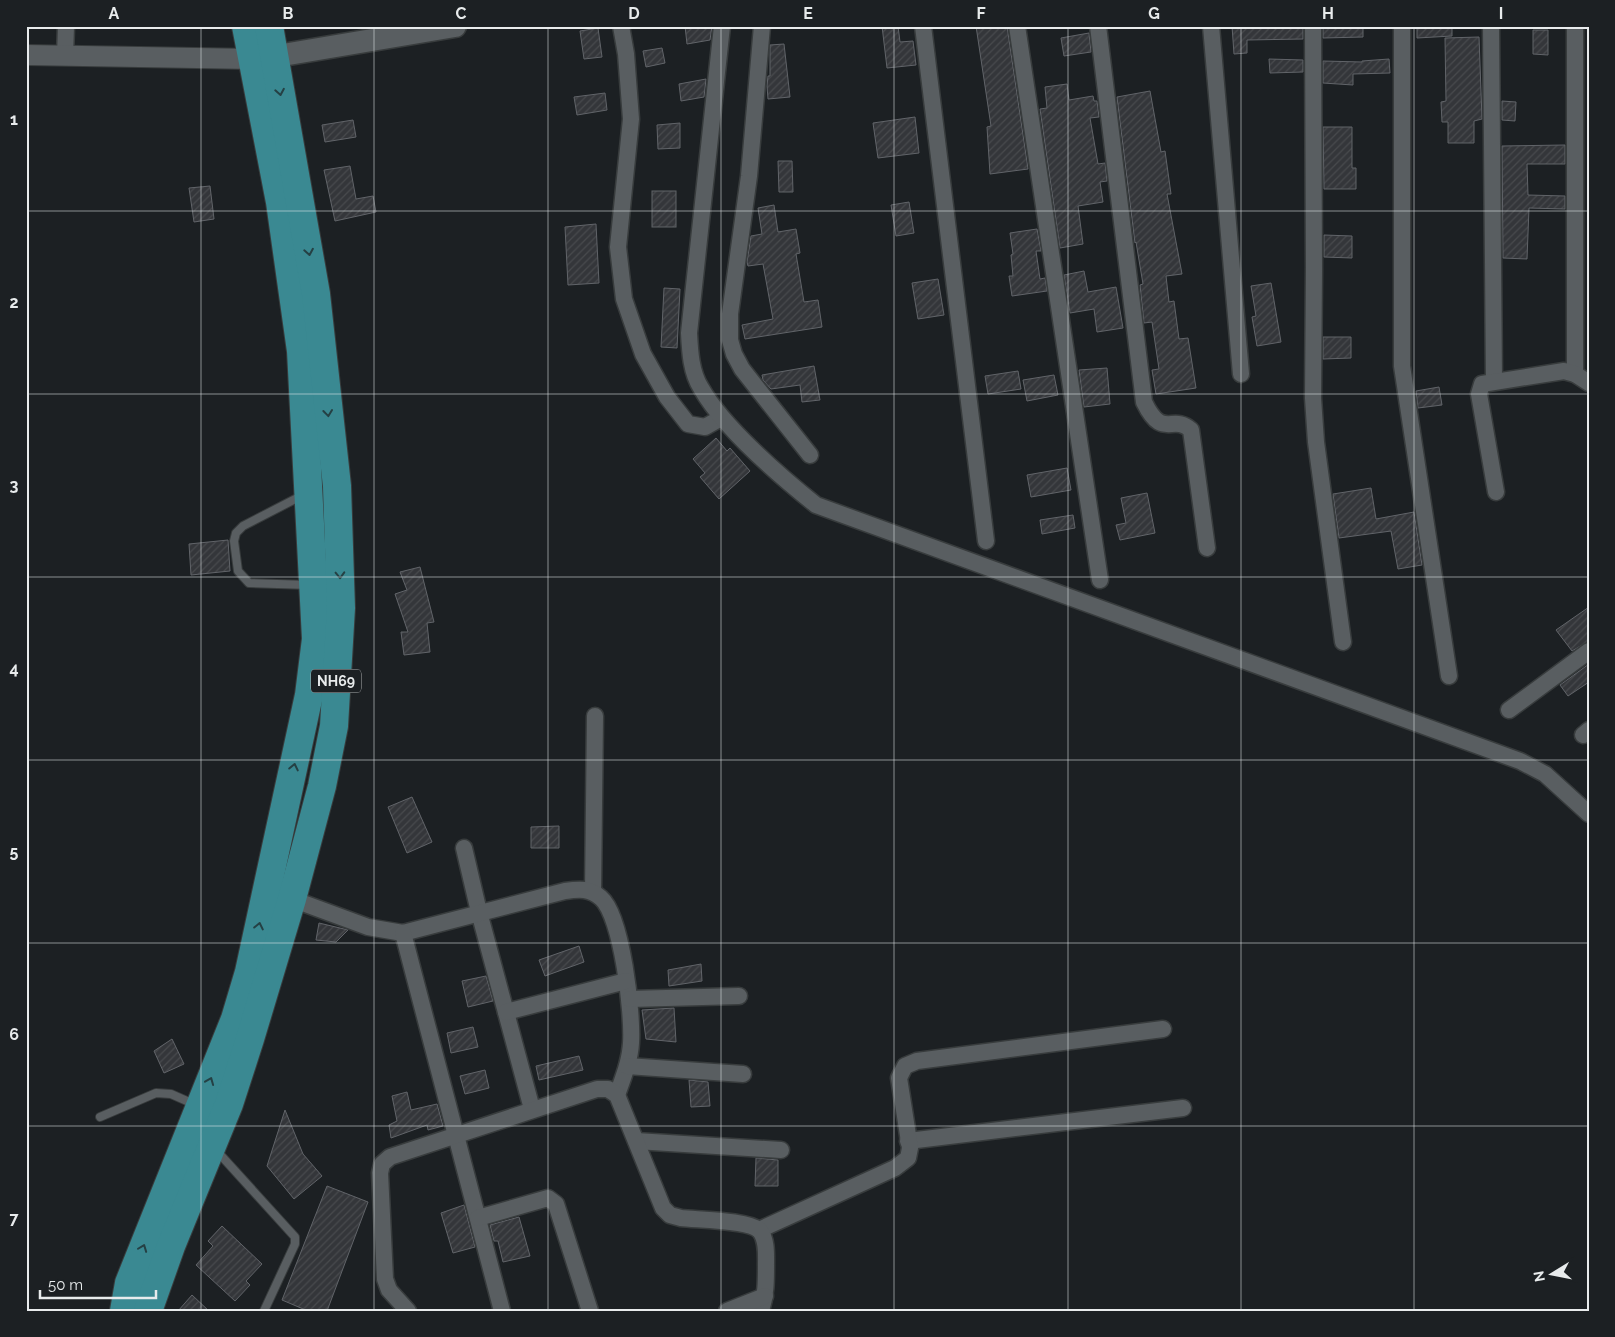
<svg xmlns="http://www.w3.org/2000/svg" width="1615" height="1337" viewBox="0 0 1615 1337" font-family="Raleway,sans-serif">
	<defs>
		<pattern id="building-hatch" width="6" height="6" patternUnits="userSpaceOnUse" patternTransform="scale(1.25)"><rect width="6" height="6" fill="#34363a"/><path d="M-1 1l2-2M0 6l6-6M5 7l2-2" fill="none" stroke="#484a4d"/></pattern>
	</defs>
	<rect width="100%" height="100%" fill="#1c2023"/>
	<g fill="url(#building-hatch)" stroke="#616469">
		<path d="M 685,26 L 712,26 L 710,40 L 687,44 Z"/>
		<path d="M 882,26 L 898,26 L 900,42 L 913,41 L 916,65 L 887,68 Z"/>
		<path d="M 976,26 L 1007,26 L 1028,169 L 990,174 L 987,127 L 991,126 Z"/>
		<path d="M 1232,26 L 1303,26 L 1303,39 L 1247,40 L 1247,53 L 1234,54 Z"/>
		<path d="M 1323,26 L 1363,26 L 1363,37 L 1323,38 Z"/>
		<path d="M 1417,26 L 1452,26 L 1452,36 L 1417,38 Z"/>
		<path d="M 598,28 L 602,57 L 584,59 L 580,31 Z"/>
		<path d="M 1533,30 L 1548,30 L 1548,55 L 1533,54 Z"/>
		<path d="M 1089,33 L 1091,52 L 1064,56 L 1061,38 Z"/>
		<path d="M 1479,37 L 1482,119 L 1474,121 L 1474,143 L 1448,143 L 1448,122 L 1442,122 L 1441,102 L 1446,101 L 1445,38 Z"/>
		<path d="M 784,44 L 790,97 L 768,99 L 767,86 L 768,76 L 770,76 L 770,45 Z"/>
		<path d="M 662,48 L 665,63 L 646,67 L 643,51 Z"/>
		<path d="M 1269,59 L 1303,60 L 1303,72 L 1270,73 Z"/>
		<path d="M 1389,59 L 1390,73 L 1353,74 L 1353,85 L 1323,83 L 1323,61 L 1362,62 L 1362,61 Z"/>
		<path d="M 706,79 L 704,97 L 681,101 L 679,84 Z"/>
		<path d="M 1067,84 L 1069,100 L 1093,96 L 1094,101 L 1097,101 L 1099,117 L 1090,118 L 1098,164 L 1105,163 L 1107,181 L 1100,182 L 1103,202 L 1078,206 L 1083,244 L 1060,248 L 1040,109 L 1047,108 L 1045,87 Z"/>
		<path d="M 1150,91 L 1161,152 L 1165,151 L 1171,194 L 1167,194 L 1182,274 L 1166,276 L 1169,302 L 1174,301 L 1179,339 L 1188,338 L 1196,388 L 1156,394 L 1152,370 L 1159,369 L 1152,322 L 1144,323 L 1140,285 L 1143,284 L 1136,242 L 1135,243 L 1117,97 Z"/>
		<path d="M 605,93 L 607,110 L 577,115 L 574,97 Z"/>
		<path d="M 1502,101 L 1516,102 L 1515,121 L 1502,120 Z"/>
		<path d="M 915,117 L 919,153 L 878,158 L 873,123 Z"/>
		<path d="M 353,120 L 356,137 L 325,142 L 322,125 Z"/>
		<path d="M 680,123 L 680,148 L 658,149 L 657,125 Z"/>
		<path d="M 1323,127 L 1352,127 L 1352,168 L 1356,168 L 1356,189 L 1324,189 Z"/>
		<path d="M 1565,145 L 1565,164 L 1527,164 L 1528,195 L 1565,196 L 1565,209 L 1529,208 L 1527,259 L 1503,258 L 1502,146 Z"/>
		<path d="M 778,161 L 792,161 L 793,192 L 779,192 Z"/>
		<path d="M 350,166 L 356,199 L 373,196 L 376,212 L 335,221 L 324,170 Z"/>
		<path d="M 210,186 L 214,219 L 194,222 L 189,188 Z"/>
		<rect x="652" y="191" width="24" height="36"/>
		<path d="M 909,202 L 914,233 L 896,236 L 891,205 Z"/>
		<path d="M 774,205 L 778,232 L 796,229 L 800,253 L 796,254 L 804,302 L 818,300 L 822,327 L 745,339 L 742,325 L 773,319 L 763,264 L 748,266 L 747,262 L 751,236 L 762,234 L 758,208 Z"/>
		<path d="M 596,224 L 599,283 L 568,285 L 565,227 Z"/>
		<path d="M 1037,229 L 1041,251 L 1036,251 L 1040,279 L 1045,278 L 1047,291 L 1012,296 L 1009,276 L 1013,276 L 1011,255 L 1013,254 L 1010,233 Z"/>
		<path d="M 1324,235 L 1352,236 L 1352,258 L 1324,257 Z"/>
		<path d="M 1084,271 L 1088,292 L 1116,287 L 1123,328 L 1097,332 L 1094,309 L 1070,313 L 1064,275 Z"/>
		<path d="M 938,279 L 944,315 L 918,319 L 912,283 Z"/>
		<path d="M 1271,283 L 1281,342 L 1257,346 L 1252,317 L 1256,316 L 1251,286 Z"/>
		<path d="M 664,288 L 680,289 L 677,348 L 661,347 Z"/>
		<path d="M 1323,337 L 1351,337 L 1351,358 L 1323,359 Z"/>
		<path d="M 814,366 L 820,400 L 802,402 L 800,385 L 771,389 L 763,380 L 762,375 Z"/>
		<path d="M 1107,368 L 1110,404 L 1084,407 L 1079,370 Z"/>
		<path d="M 1018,371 L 1021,389 L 988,394 L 985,376 Z"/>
		<path d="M 1054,375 L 1058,395 L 1027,401 L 1023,380 Z"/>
		<path d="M 1439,387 L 1442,405 L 1418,408 L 1416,391 Z"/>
		<path d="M 716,438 L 727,451 L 730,448 L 750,471 L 719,499 L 700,477 L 705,473 L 693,459 Z"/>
		<path d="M 1067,468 L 1071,490 L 1031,497 L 1027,475 Z"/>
		<path d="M 1371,488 L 1376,519 L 1414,512 L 1422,565 L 1398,569 L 1391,531 L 1339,538 L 1333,494 Z"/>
		<path d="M 1147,493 L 1155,533 L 1120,540 L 1116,525 L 1126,523 L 1121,498 Z"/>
		<path d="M 1073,515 L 1075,528 L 1042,534 L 1040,520 Z"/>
		<path d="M 228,540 L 230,571 L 191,575 L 189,544 Z"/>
		<path d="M 420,567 L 434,622 L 427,623 L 430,652 L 404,655 L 401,632 L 408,632 L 395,594 L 407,590 L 400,572 Z"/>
		<path d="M 1589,607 L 1589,641 L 1572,651 L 1556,630 Z"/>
		<path d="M 1589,664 L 1589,682 L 1568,696 L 1560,685 Z"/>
		<path d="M 412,797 L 432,842 L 407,853 L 388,807 Z"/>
		<path d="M 559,826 L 559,848 L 531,848 L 531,827 Z"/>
		<path d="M 319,923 L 344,929 L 348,930 L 336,942 L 316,940 Z"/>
		<path d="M 579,946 L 584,962 L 545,976 L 539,960 Z"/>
		<path d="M 701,964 L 702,981 L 669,986 L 668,970 Z"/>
		<path d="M 486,976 L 493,1001 L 468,1007 L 462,981 Z"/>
		<path d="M 674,1008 L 676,1042 L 646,1039 L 642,1010 Z"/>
		<path d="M 473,1027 L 478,1047 L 451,1053 L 447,1033 Z"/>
		<path d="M 172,1039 L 184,1064 L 164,1073 L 154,1051 Z"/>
		<path d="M 579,1056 L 583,1070 L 539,1080 L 536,1066 Z"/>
		<path d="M 485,1070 L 489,1088 L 465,1094 L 460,1076 Z"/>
		<path d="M 689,1080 L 708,1082 L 710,1106 L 691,1107 Z"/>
		<path d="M 407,1092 L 411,1110 L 437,1104 L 443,1126 L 428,1130 L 427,1125 L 391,1138 L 389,1125 L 397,1121 L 392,1096 Z"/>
		<path d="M 285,1110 L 303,1154 L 322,1176 L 294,1199 L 267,1166 Z"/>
		<path d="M 756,1158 L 778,1160 L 778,1186 L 755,1186 Z"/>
		<path d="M 327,1186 L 368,1202 L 327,1311 L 308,1311 L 282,1300 Z"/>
		<path d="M 464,1205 L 475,1247 L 453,1253 L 441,1213 Z"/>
		<path d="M 519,1217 L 530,1256 L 503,1262 L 498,1241 L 494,1241 L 490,1225 Z"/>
		<path d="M 222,1226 L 262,1264 L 246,1281 L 250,1285 L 235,1301 L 196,1265 L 213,1246 L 208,1241 Z"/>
		<path d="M 192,1295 L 209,1311 L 178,1311 Z"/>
	</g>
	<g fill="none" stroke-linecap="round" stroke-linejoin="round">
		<g stroke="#383c3d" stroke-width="10">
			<g id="service">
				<path d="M 303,495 L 243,526 L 236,533 L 234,541 L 238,571 L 249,583 L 309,585"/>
				<path d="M 100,1117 L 156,1093 L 171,1094 L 196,1105"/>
				<path d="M 216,1150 L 295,1237 L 295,1244 L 264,1311"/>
			</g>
		</g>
		<g stroke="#383c3d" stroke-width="19">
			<g id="minor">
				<path d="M 621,26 L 626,54 L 631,119 L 618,247 L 624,299 L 643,354 L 667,397 L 688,424 L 705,427 L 721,418"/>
				<path d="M 722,26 L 689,333 C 690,352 691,372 701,388 C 723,427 781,477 816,505 L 1520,761 L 1545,774 L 1589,814"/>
				<path d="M 762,26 L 749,176 L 730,314 L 730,340 L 734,354 L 742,369 L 810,455"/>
				<path d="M 923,26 L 986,541"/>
				<path d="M 1017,26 L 1100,580"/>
				<path d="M 1098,26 L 1144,402 C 1163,441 1172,413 1191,430 L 1207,548"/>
				<path d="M 1211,26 L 1241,374"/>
				<path d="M 1313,26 L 1314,269 L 1313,398 L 1316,442 L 1343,642"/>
				<path d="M 1402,26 L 1402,366 L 1449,676"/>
				<path d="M 1491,26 L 1494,381"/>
				<path d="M 1575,26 L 1575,374"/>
				<path d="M 65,56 L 66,26"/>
				<path d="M 1496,492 L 1479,394 L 1482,384 L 1564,371 L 1575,374 L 1589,383"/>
				<path d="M 1509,710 L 1589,651"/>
				<path d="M 1583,735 L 1589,730"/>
				<path d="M 464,848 L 479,912 L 532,1109"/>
				<path d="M 593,892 L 595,716"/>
				<path d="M 292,899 L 368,927 L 403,933 L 565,891 C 579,889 590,888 601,898 C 622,916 633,1014 631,1043 C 630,1061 623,1078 617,1095"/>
				<path d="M 403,933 L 502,1311"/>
				<path d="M 630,999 L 739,996"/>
				<path d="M 506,1012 L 626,981"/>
				<path d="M 627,1066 L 743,1074"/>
				<path d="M 636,1141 L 781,1150"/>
				<path d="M 908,1141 L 1183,1108"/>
				<path d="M 478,1218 L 548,1198 L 556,1204 L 590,1311"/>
				<path d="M 759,1230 L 895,1168 L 908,1158 L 910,1148 L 899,1078 L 905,1066 L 917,1061 L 1163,1029"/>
				<path d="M 408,1311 L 389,1290 L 385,1279 L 380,1173 L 382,1164 L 390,1157 L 597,1089 L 608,1089 L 617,1095 L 663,1208 L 670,1215 L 681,1218 C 697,1220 750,1220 760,1231 C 767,1240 766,1254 766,1265 C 766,1281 766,1295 761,1311"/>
				<path d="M 727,1311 L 765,1296"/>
			</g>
		</g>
		<g stroke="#383c3d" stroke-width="22">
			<path id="tertiary" d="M 26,55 L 253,59"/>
		</g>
		<g stroke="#383c3d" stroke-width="25">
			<path id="secondary" d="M 259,59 L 455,26"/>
		</g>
		<g stroke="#383c3d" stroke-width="30">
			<g id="trunk">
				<path d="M 124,1311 L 129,1283 L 235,1019 L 249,972 L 309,695 L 316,639 L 301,351 L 280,202 L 246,26"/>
				<path d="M 148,1311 L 171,1246 L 229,1104 L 250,1039 L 292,899 L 322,786 L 334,726 L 341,608 L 337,486 L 316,294 L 269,26"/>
			</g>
		</g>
		<use href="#service" stroke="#595e61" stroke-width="8"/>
		<use href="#minor" stroke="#595e61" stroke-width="16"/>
		<use href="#tertiary" stroke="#595e61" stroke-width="20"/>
		<use href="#secondary" stroke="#595e61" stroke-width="22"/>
		<use href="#trunk" stroke="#3a8992" stroke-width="28"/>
	</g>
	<defs><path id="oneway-chevron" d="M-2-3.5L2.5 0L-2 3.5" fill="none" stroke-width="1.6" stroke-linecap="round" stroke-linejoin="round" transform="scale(1.25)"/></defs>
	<g stroke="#254044">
		<use href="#oneway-chevron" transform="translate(280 92) rotate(80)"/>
		<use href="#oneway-chevron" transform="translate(309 252) rotate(80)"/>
		<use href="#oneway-chevron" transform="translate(328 413) rotate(83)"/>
		<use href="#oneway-chevron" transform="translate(340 575) rotate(88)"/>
		<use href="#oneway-chevron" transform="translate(294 767) rotate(-78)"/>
		<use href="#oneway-chevron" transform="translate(259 926) rotate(-78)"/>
		<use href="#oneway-chevron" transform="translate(210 1081) rotate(-68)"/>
		<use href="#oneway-chevron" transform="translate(143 1248) rotate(-69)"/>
	</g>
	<path fill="none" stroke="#e8ebec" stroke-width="1" stroke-opacity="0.55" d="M 201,26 L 201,1311M 374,26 L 374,1311M 548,26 L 548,1311M 721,26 L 721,1311M 894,26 L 894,1311M 1068,26 L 1068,1311M 1241,26 L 1241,1311M 1414,26 L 1414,1311M 26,211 L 1589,211M 26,394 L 1589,394M 26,577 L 1589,577M 26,760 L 1589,760M 26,943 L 1589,943M 26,1126 L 1589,1126"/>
	<g text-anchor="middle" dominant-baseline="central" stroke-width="5" stroke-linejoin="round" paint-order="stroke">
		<rect fill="#1c2023" stroke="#abaeb0" stroke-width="1" x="311" y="669.5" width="50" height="23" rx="4"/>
		<g font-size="14" font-weight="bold" fill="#e8ebec">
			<text x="336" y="681">NH69</text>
		</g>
	</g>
	<rect width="1615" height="1337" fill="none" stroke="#1c2023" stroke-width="55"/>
	<g transform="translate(1552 1274) rotate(260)" stroke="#1c2023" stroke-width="4" paint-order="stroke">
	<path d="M0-4L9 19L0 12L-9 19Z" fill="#e8ebec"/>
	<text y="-8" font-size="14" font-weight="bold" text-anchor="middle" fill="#e8ebec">N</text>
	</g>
	<path d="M40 1290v8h116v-8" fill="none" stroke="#e8ebec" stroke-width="2.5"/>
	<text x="48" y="1290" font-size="15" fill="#e8ebec" stroke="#1c2023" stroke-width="4" paint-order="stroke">50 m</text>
	<rect x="28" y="28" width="1560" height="1282" fill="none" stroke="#e8ebec" stroke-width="2"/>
	<g font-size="16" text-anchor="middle" font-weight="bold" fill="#e8ebec">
		<text x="114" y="19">A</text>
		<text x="288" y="19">B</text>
		<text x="461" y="19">C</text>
		<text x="634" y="19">D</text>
		<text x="808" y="19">E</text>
		<text x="981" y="19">F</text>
		<text x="1154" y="19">G</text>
		<text x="1328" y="19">H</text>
		<text x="1501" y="19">I</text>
		<text x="14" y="125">1</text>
		<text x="14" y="308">2</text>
		<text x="14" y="491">3</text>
		<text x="14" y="674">4</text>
		<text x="14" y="857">5</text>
		<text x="14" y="1040">6</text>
		<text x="14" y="1224">7</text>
	</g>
</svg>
